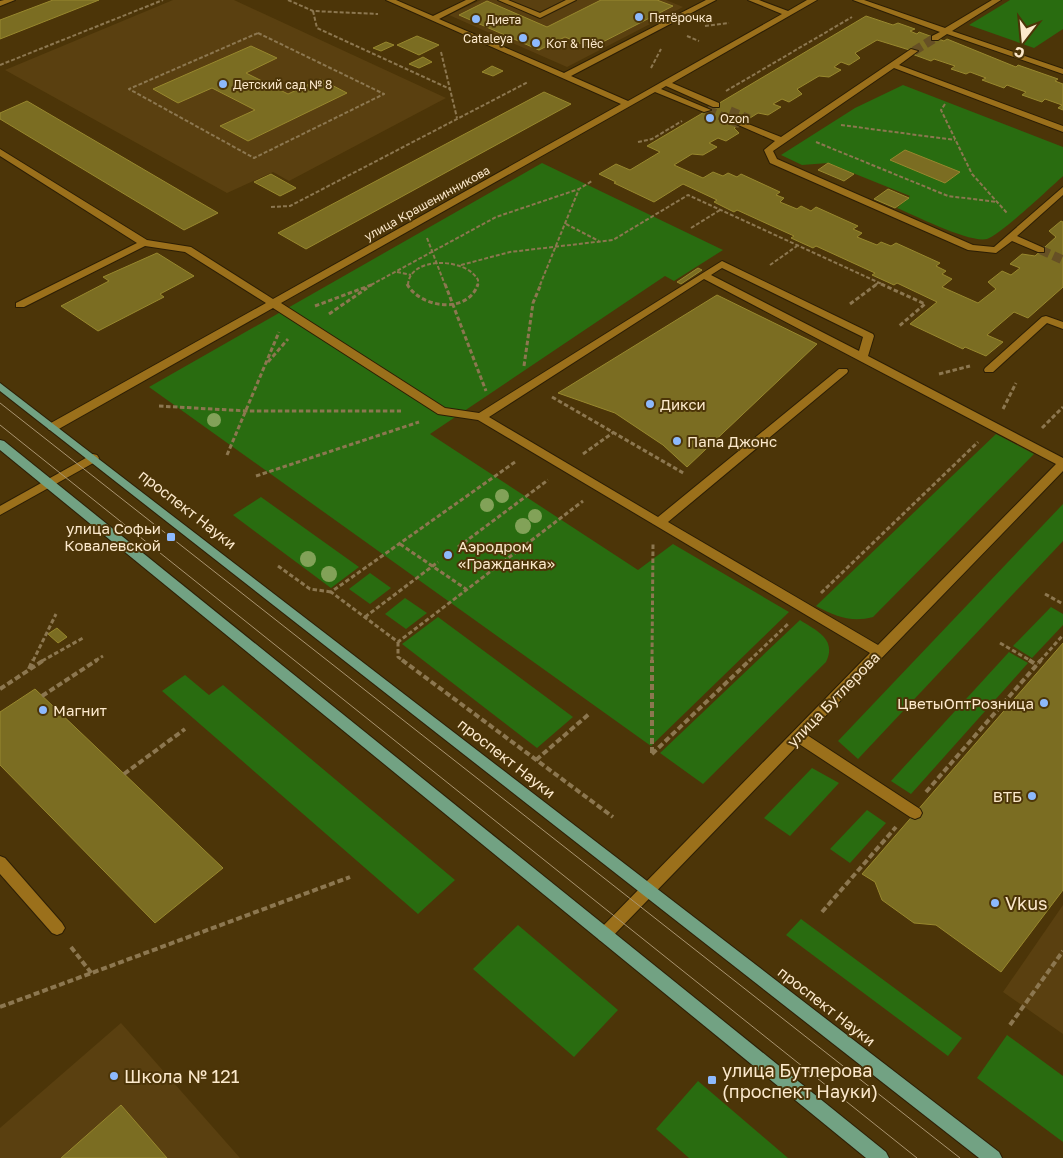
<svg xmlns="http://www.w3.org/2000/svg" width="1063" height="1158" viewBox="0 0 1063 1158" font-family="'Golos Text',sans-serif">
	<rect width="100%" height="100%" fill="#4c3508"/>
	<g fill="#5a4010">
		<path d="M 173,0 L 234,0 L 446,98 L 289,181 L 273,172 L 227,193 L 5,70 Z"/>
		<path d="M 481,0 L 666,0 L 683,7 L 567,67 L 449,15 Z"/>
		<path d="M 1063,905 L 1063,1034 L 1003,992 Z"/>
		<path d="M 121,1023 L 240,1158 L 0,1158 L 0,1128 Z"/>
	</g>
	<g fill="#296c10" fill-rule="evenodd">
		<path d="M 1010,0 L 1063,0 L 1063,29 L 1034,48 L 969,25 Z"/>
		<path d="M 903,85 L 1063,147 L 1063,176 C 1051,187 999,236 987,239 C 969,243 916,216 897,208 L 910,196 L 828,163 L 802,165 L 781,155 L 855,108 ZM 905,150 L 959,172 L 945,183 L 891,160 Z"/>
		<path d="M 542,163 L 723,250 L 674,281 L 665,276 L 430,434 L 638,570 L 673,544 L 789,612 L 651,746 L 149,387 Z"/>
		<path d="M 996,434 L 1034,454 L 873,617 C 851,623 835,616 816,606 Z"/>
		<path d="M 261,497 L 359,567 L 331,588 L 233,515 Z"/>
		<path d="M 1063,504 L 1063,541 L 858,759 L 838,741 Z"/>
		<path d="M 370,573 L 391,588 L 370,604 L 349,589 Z"/>
		<path d="M 405,598 L 427,613 L 406,629 L 385,614 Z"/>
		<path d="M 1051,607 L 1063,614 L 1063,625 L 1032,658 L 1013,646 Z"/>
		<path d="M 438,617 L 573,717 L 537,748 L 402,644 Z"/>
		<path d="M 800,620 C 817,631 837,639 826,662 L 703,784 L 660,753 Z"/>
		<path d="M 1009,652 L 1028,663 L 911,794 L 891,781 Z"/>
		<path d="M 185,675 L 209,695 L 223,685 L 455,880 L 418,914 L 162,691 Z"/>
		<path d="M 812,768 L 839,783 L 790,836 L 764,818 Z"/>
		<path d="M 867,810 L 886,823 L 850,863 L 830,849 Z"/>
		<path d="M 801,919 L 962,1038 L 948,1056 L 786,935 Z"/>
		<path d="M 518,925 L 618,1010 L 574,1057 L 473,969 Z"/>
		<path d="M 1007,1035 L 1063,1076 L 1063,1142 L 977,1078 Z"/>
		<path d="M 698,1081 L 788,1158 L 689,1158 L 656,1129 Z"/>
	</g>
	<g fill="#7b6d22" stroke="#98882e">
		<path d="M 99,0 L 0,39 L 0,20 L 53,0 Z"/>
		<path d="M 601,0 L 657,0 L 673,6 L 591,48 L 565,37 L 539,50 L 459,15 L 487,1 L 547,27 Z"/>
		<path d="M 866,16 L 893,25 L 898,23 L 915,29 L 910,31 L 917,34 L 919,32 L 944,41 L 947,39 L 1016,67 L 1018,65 L 1058,79 L 1055,81 L 1063,84 L 1063,110 L 1058,108 L 1062,105 L 1045,99 L 1042,102 L 1022,95 L 1026,92 L 1015,88 L 1007,85 L 1004,88 L 982,80 L 986,78 L 970,72 L 966,74 L 951,69 L 955,66 L 934,59 L 931,61 L 912,54 L 916,52 L 877,40 L 855,53 L 860,58 L 849,65 L 841,62 L 834,67 L 841,70 L 829,77 L 819,76 L 797,89 L 802,94 L 789,102 L 782,99 L 773,104 L 781,107 L 768,115 L 758,113 L 734,128 L 739,133 L 726,141 L 718,138 L 709,143 L 717,147 L 703,155 L 692,154 L 674,165 L 703,178 L 713,172 L 723,176 L 728,173 L 737,177 L 741,174 L 780,192 L 776,195 L 784,198 L 780,202 L 797,209 L 801,206 L 811,211 L 816,207 L 858,226 L 853,229 L 862,233 L 857,237 L 877,245 L 881,242 L 891,246 L 896,243 L 940,263 L 936,266 L 946,271 L 942,274 L 952,279 L 942,287 L 978,303 L 996,289 L 988,282 L 1002,271 L 1011,275 L 1020,268 L 1010,264 L 1022,254 L 1035,256 L 1056,237 L 1049,231 L 1061,221 L 1063,222 L 1063,287 L 1028,318 L 1014,312 L 987,335 L 1003,342 L 986,356 L 965,347 L 963,349 L 910,324 L 937,302 L 897,283 L 894,285 L 872,275 L 875,273 L 816,246 L 813,248 L 791,238 L 794,236 L 737,210 L 734,212 L 714,202 L 717,200 L 683,184 L 654,202 L 614,183 L 616,182 L 599,174 L 616,164 L 630,170 L 660,152 L 647,146 Z"/>
		<path d="M 417,36 L 439,45 L 419,55 L 397,45 Z"/>
		<path d="M 386,42 L 394,45 L 381,51 L 373,48 Z"/>
		<path d="M 251,46 L 277,58 L 246,73 L 288,94 L 320,79 L 347,93 L 248,141 L 220,126 L 255,110 L 212,88 L 178,103 L 153,89 Z"/>
		<path d="M 423,57 L 432,62 L 419,68 L 409,64 Z"/>
		<path d="M 492,66 L 503,71 L 493,76 L 482,72 Z"/>
		<path d="M 544,92 L 571,104 L 306,249 L 278,233 Z"/>
		<path d="M 27,101 L 218,213 L 184,230 L 0,119 L 0,113 Z"/>
		<path d="M 905,150 L 960,172 L 945,183 L 890,160 Z"/>
		<path d="M 828,163 L 854,174 L 844,181 L 818,170 Z"/>
		<path d="M 271,174 L 296,188 L 280,196 L 254,182 Z"/>
		<path d="M 888,189 L 909,198 L 895,208 L 874,199 Z"/>
		<path d="M 157,253 L 194,276 L 160,294 L 164,297 L 98,331 L 61,306 L 109,281 L 103,277 Z"/>
		<path d="M 698,268 L 702,270 L 681,284 L 677,282 Z"/>
		<path d="M 717,295 L 817,344 L 687,467 L 663,445 L 615,413 L 558,393 Z"/>
		<path d="M 57,628 L 67,637 L 58,643 L 48,634 Z"/>
		<path d="M 1063,643 L 1063,890 L 1001,972 L 936,925 L 914,923 L 882,900 L 875,882 L 862,874 Z"/>
		<path d="M 35,689 L 223,868 L 155,923 L 0,765 L 0,712 Z"/>
		<path d="M 121,1105 L 167,1158 L 61,1158 Z"/>
	</g>
	<g fill="none" stroke-linecap="round" stroke-linejoin="round">
		<g stroke="#665025" stroke-width="9" stroke-dasharray="9 4.5" stroke-linecap="butt">
			<path d="M 914,51 L 935,38"/>
			<path d="M 707,110 L 740,124"/>
			<path d="M 730,111 L 749,119"/>
			<path d="M 1041,250 L 1063,260"/>
		</g>
		<g stroke="#2c1e05" stroke-width="2">
			<g id="minor">
				<path d="M 4,0 L 15,0 L 0,6 L 0,1 Z"/>
				<path d="M 386,0 L 396,0 L 433,16 L 466,0 L 476,0 L 439,19 L 564,73 L 706,0 L 716,0 L 571,76 L 628,101 L 782,14 L 748,0 L 759,0 L 788,11 L 807,0 L 817,0 L 672,83 L 719,103 L 719,107 L 713,107 L 666,86 L 661,89 L 711,110 L 704,112 L 655,92 L 281,303 L 445,408 L 479,413 L 722,261 L 873,334 L 874,336 L 868,356 L 1063,458 L 1063,471 L 807,735 L 920,809 L 922,813 L 920,817 L 915,819 L 910,817 L 799,744 L 609,940 L 604,942 L 599,940 L 596,935 L 599,930 L 870,653 L 478,420 L 438,414 L 273,308 L 57,430 L 49,430 L 47,427 L 49,424 L 266,303 L 185,252 L 145,246 L 24,307 L 16,307 L 16,303 L 137,243 L 0,156 L 0,149 L 147,240 L 191,247 L 273,299 L 621,104 ZM 722,268 L 863,337 L 859,351 L 711,275 ZM 704,279 L 1056,464 L 878,645 L 668,522 L 847,373 L 848,371 L 847,369 L 839,369 L 658,517 L 489,417 Z"/>
				<path d="M 498,0 L 508,0 L 540,13 L 566,0 L 576,0 L 540,18 Z"/>
				<path d="M 853,0 L 864,0 L 945,28 L 992,0 L 1001,0 L 952,31 L 1063,69 L 1063,74 L 947,34 L 938,40 L 932,40 L 932,36 L 940,32 Z"/>
				<path d="M 911,49 L 918,51 L 899,65 L 1063,126 L 1063,132 L 894,68 L 773,151 L 777,159 L 973,245 L 994,247 L 1063,187 L 1063,195 L 1017,236 L 1044,248 L 1044,252 L 1038,252 L 1012,241 L 996,253 L 968,250 L 770,163 L 764,150 L 775,141 L 736,124 L 743,122 L 781,137 Z"/>
				<path d="M 1046,316 L 1063,322 L 1063,329 L 1047,323 L 993,372 L 985,372 L 984,370 L 985,368 L 1042,317 Z"/>
				<path d="M 93,454 L 97,455 L 99,458 L 97,461 L 0,515 L 0,506 Z"/>
				<path d="M 0,856 L 5,858 L 62,923 L 65,928 L 62,933 L 57,935 L 52,933 L 0,874 Z"/>
			</g>
		</g>
		<g stroke="#2c1e05" stroke-width="2">
			<g id="major">
				<path d="M 0,383 L 999,1152 L 1002,1158 L 979,1158 L 0,391 Z"/>
				<path d="M 0,440 L 4,441 L 886,1152 L 889,1158 L 866,1158 L 0,450 Z"/>
			</g>
		</g>
		<g stroke="#8c7750" stroke-width="2" stroke-dasharray="4 2" stroke-linecap="butt">
			<path d="M 288,0 L 313,11 L 378,14"/>
			<path d="M 313,11 L 317,28 L 450,89"/>
			<path d="M 705,26 L 729,23"/>
			<path d="M 258,33 L 384,94 L 254,158 L 129,89 Z"/>
			<path d="M 687,36 L 699,41"/>
			<path d="M 441,52 L 457,118"/>
			<path d="M 0,65 L 163,0"/>
			<path d="M 651,68 L 661,49"/>
			<path d="M 726,91 L 852,17"/>
			<path d="M 945,104 L 941,110 L 972,174 L 1007,213"/>
			<path d="M 841,125 L 955,140"/>
			<path d="M 638,142 L 652,139 L 682,121"/>
			<path d="M 816,142 L 948,196 L 997,202"/>
			<path d="M 271,207 L 290,206 L 528,82"/>
			<path d="M 566,224 L 599,241"/>
			<path d="M 691,228 L 720,210"/>
			<path d="M 427,238 L 445,285"/>
			<path d="M 461,265 L 510,252 L 613,240 L 688,195 L 884,285"/>
			<path d="M 770,265 L 797,246"/>
			<path d="M 397,272 L 411,275"/>
			<path d="M 371,285 L 496,217 L 579,189"/>
			<path d="M 408,285 C 409,256 466,257 478,280 L 478,285"/>
			<path d="M 540,285 L 579,189 L 592,181"/>
			<path d="M 875,285 L 878,283"/>
		</g>
		<g stroke="#8c7750" stroke-width="3" stroke-dasharray="4.5 2.5" stroke-linecap="butt">
			<path d="M 407,284 C 420,308 468,315 478,284"/>
			<path d="M 445,284 L 486,391"/>
			<path d="M 881,284 L 925,304 L 898,327"/>
			<path d="M 850,304 L 877,284"/>
			<path d="M 315,306 L 374,284"/>
			<path d="M 329,314 L 367,288"/>
			<path d="M 268,362 L 288,339"/>
			<path d="M 524,366 L 533,303 L 541,284"/>
			<path d="M 939,374 L 970,366"/>
			<path d="M 552,397 L 685,474"/>
			<path d="M 159,406 L 247,411 L 401,411"/>
			<path d="M 1003,409 L 1016,383"/>
			<path d="M 1042,428 L 1063,407"/>
			<path d="M 583,454 L 614,432"/>
			<path d="M 227,455 L 279,332"/>
			<path d="M 515,462 L 331,592 L 398,642 L 583,501"/>
			<path d="M 256,476 L 419,422"/>
			<path d="M 400,544 L 466,589"/>
			<path d="M 458,547 L 548,480"/>
			<path d="M 278,566 L 310,589 L 331,592"/>
			<path d="M 821,593 L 978,442"/>
			<path d="M 1045,594 L 1063,604"/>
			<path d="M 365,617 L 438,562"/>
			<path d="M 398,642 L 398,657 L 404,661"/>
			<path d="M 1000,643 L 1031,661"/>
			<path d="M 33,661 L 56,614"/>
			<path d="M 42,661 L 83,638"/>
			<path d="M 95,661 L 103,656"/>
			<path d="M 652,661 L 653,544"/>
			<path d="M 749,661 L 789,623"/>
			<path d="M 1040,661 L 1063,635"/>
		</g>
		<g stroke="#8c7750" stroke-width="4" stroke-dasharray="6 3" stroke-linecap="butt">
			<path d="M 402,660 L 613,817"/>
			<path d="M 1029,660 L 1037,665"/>
			<path d="M 29,669 L 33,660"/>
			<path d="M 0,689 L 44,660"/>
			<path d="M 42,696 L 97,660"/>
			<path d="M 652,753 L 652,660"/>
			<path d="M 652,754 L 750,660"/>
			<path d="M 536,760 L 589,714"/>
			<path d="M 124,774 L 185,729"/>
			<path d="M 926,792 L 1041,660"/>
			<path d="M 822,912 L 896,827"/>
			<path d="M 71,947 L 92,974"/>
			<path d="M 0,1007 L 350,877"/>
			<path d="M 1010,1025 L 1063,951"/>
		</g>
		<use href="#minor" fill="#9b701b" fill-rule="evenodd"/>
		<use href="#major" fill="#72a283" fill-rule="evenodd"/>
		<g stroke="#aa9570" stroke-width="1">
			<path d="M 0,403 L 960,1158"/>
			<path d="M 0,425 L 917,1158"/>
		</g>
	</g>
	<g fill="#82a258">
		<circle cx="214" cy="420" r="7"/>
		<circle cx="502" cy="496" r="7"/>
		<circle cx="487" cy="505" r="7"/>
		<circle cx="535" cy="516" r="7"/>
		<circle cx="523" cy="526" r="8"/>
		<circle cx="308" cy="559" r="8"/>
		<circle cx="329" cy="574" r="8"/>
	</g>
	<g fill="#8db9fc" stroke="#4c3508" stroke-width="2">
		<circle cx="639" cy="17" r="5"/>
		<circle cx="476" cy="19" r="5"/>
		<circle cx="523" cy="38" r="5"/>
		<circle cx="536" cy="43" r="5"/>
		<circle cx="223" cy="84" r="5"/>
		<circle cx="710" cy="118" r="5"/>
		<circle cx="650" cy="404" r="5"/>
		<circle cx="677" cy="441" r="5"/>
		<rect x="166" y="532" width="10" height="10" rx="2.5"/>
		<circle cx="448" cy="555" r="5"/>
		<circle cx="1044" cy="703" r="5"/>
		<circle cx="43" cy="710" r="5"/>
		<circle cx="1032" cy="796" r="5"/>
		<circle cx="995" cy="903" r="5"/>
		<circle cx="114" cy="1076" r="5"/>
		<rect x="707" y="1075" width="10" height="10" rx="2.5"/>
	</g>
	<g text-anchor="middle" dominant-baseline="central" stroke-width="4" stroke-linejoin="round" paint-order="stroke">
		<g font-size="12" fill="#fce9cc" stroke="#4c3508" text-anchor="start">
			<text x="649" y="17">Пятёрочка</text>
			<text x="486" y="19">Диета</text>
			<text x="513" y="38" text-anchor="end">Cataleya</text>
			<text x="546" y="43">Кот &amp; Пёс</text>
			<text x="233" y="84">Детский сад № 8</text>
			<text x="720" y="118">Ozon</text>
		</g>
		<g font-size="12" fill="#fce9cc" stroke="#4c3508">
			<text transform="translate(427 203) rotate(-29)">улица Крашенинникова</text>
		</g>
		<g font-size="15" fill="#fce9cc" stroke="#4c3508" text-anchor="start">
			<text x="660" y="404">Дикси</text>
			<text x="687" y="441">Папа Джонс</text>
			<text x="161" y="528" text-anchor="end">улица Софьи<tspan x="161" dy="17">Ковалевской</tspan></text>
			<text x="458" y="546">Аэродром<tspan x="458" dy="17">«Гражданка»</tspan></text>
			<text x="1034" y="703" text-anchor="end">ЦветыОптРозница</text>
			<text x="53" y="710">Магнит</text>
			<text x="1022" y="796" text-anchor="end">ВТБ</text>
		</g>
		<g font-size="15" fill="#fce9cc" stroke="#4c3508">
			<text transform="translate(188 509) rotate(38)">проспект Науки</text>
			<text transform="translate(833 699) rotate(-46)">улица Бутлерова</text>
			<text transform="translate(507 758) rotate(38)">проспект Науки</text>
			<text transform="translate(827 1006) rotate(38)">проспект Науки</text>
		</g>
		<g font-size="18" fill="#fce9cc" stroke="#4c3508" text-anchor="start">
			<text x="1005" y="903">Vkus</text>
			<text x="722" y="1070">улица Бутлерова<tspan x="722" dy="21">(проспект Науки)</tspan></text>
			<text x="124" y="1076">Школа № 121</text>
		</g>
	</g>
	<g transform="translate(1023 40) rotate(196)" stroke="#4c3508" stroke-width="4" paint-order="stroke">
	<path d="M0-4L9 19L0 12L-9 19Z" fill="#fce9cc"/>
	<text y="-8" font-size="14" font-weight="bold" text-anchor="middle" fill="#fce9cc">С</text>
	</g>
</svg>
